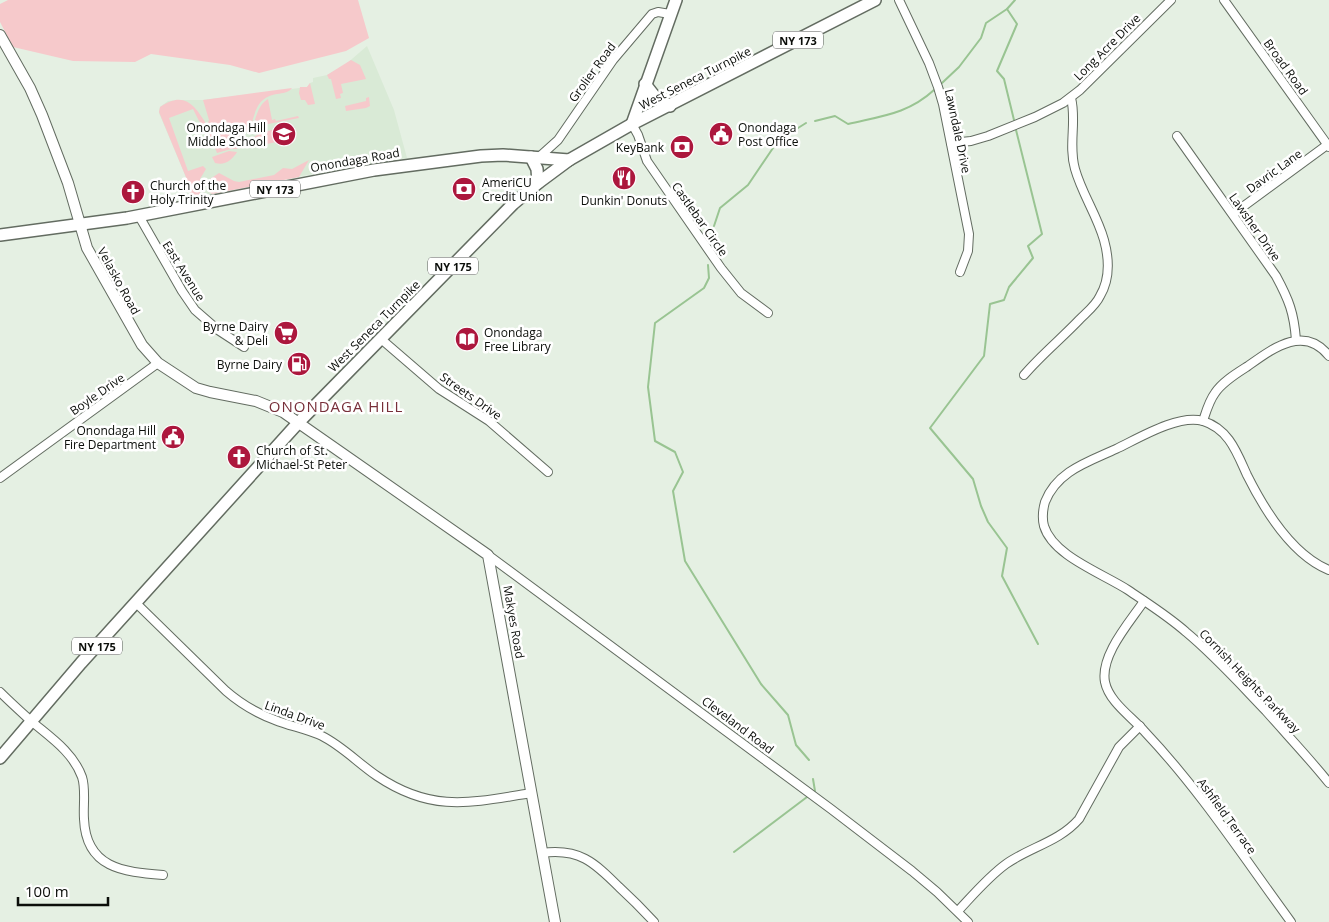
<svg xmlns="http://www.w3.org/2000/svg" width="1329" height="922" viewBox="0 0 1329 922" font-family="'Open Sans',sans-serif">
	<rect width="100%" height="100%" fill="#e5f0e3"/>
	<path fill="#d9ead6" d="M 367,46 L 394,110 L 407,158 L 289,178 L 191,198 L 188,182 L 159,113 L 160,107 L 168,101 L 179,100 L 203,100 L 307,87 L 310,83 L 313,82 L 313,78 L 327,75 L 345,65 Z"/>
	<g fill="#f6c9cb">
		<path d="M 8,0 L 358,0 L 369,38 L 346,51 L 259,73 L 230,65 L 151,54 L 135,62 L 73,61 L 13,47 L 0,22 L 0,4 Z"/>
		<path d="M 351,60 L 360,65 L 366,79 L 341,84 L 343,93 L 340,94 L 341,98 L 336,99 L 331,79 L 329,79 L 327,75 Z"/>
		<path d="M 310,83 L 315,104 L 308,105 L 305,100 L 301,100 L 299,93 L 300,87 L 307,87 Z"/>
		<path d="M 292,88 C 288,93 283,93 277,94 C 255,98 256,113 249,131 L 247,132 L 237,130 L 237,136 L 242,137 L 243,139 L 237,149 L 231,149 L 217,153 L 207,128 L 199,121 L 193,109 L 169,118 L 188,171 L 203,166 L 206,169 L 200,179 L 200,194 L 198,197 L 191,198 L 188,182 L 159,112 L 160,107 C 185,90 195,106 207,125 L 209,120 L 203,100 Z"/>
		<path d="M 369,97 L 370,106 L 366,108 L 346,111 L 345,106 L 366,101 L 366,98 Z"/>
		<path d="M 268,99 L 272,120 L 275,119 L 276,121 L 298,116 L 299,118 L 253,127 C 256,117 258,105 268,99 Z"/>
		<path d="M 284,128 L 286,140 L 248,148 C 250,132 272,130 284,128 Z"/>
		<path d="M 229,151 L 237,152 C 232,160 225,166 215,163 L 212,157 Z"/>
		<path d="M 309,160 L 299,177 L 212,194 L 209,192 L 210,179 L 219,173 L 234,181 L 239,182 L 274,175 L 283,168 L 292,169 Z"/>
	</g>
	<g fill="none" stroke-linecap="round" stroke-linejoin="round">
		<g stroke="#99c492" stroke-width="2">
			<path d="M 1007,9 L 1017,24 L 997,71 L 1004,79 L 1014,120"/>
			<path d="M 942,83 L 959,67 L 981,38 L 986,23 L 1007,9 L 1015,0"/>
			<path d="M 815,121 L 835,116 L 848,124 C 881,116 908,114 934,90"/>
			<path d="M 1016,130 L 1042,234 L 1028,246 L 1033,258 L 1009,287 L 1004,300 L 990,304 L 984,356 L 930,428 L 973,479 L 981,506 L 988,522 L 1007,548 L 1002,576 L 1038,644"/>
			<path d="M 714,226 L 720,208 L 748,185 L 773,148 L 790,133 L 806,123"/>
			<path d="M 708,265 L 709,278 L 704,288 L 655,323 L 648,387 L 655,441 L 675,452 L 683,472 L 673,491 L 685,561 L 761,684 L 788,715 L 796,745 L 809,760"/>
			<path d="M 813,779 L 815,791"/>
			<path d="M 734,852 L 807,797"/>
		</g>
		<g stroke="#636c61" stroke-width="10">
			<g id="street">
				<path d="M 899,0 L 929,63 L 938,87 L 943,104 L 969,234 L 968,251 L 960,272"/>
				<path d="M 1224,0 L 1329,147"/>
				<path d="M 632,124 L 638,135 L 647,161 L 721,268 L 741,293 L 768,313"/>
				<path d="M 1177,136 L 1276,276 C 1289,300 1294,313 1296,340"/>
				<path d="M 951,143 L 971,141 L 988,136 L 1035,117 L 1063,103 L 1080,90 L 1171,0"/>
				<path d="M 538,158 L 558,140 L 613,60 L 652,14 L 658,12 L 670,14"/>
				<path d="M 1233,214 L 1327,145"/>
				<path d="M 139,216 L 182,291 L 195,310 L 218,330 L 244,347"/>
				<path d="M 381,339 L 439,389 L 489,421 L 548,472"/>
				<path d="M 1024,375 C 1041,355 1062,338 1080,319 C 1087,312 1096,305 1100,296 C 1110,279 1109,258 1104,240 C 1097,215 1082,194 1075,169 C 1068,145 1077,121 1071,98"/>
				<path d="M 1203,421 C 1206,412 1209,401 1215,393 C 1222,382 1237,373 1248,366 C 1272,349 1304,324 1329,356"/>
				<path d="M 0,478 L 158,363"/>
				<path d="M 488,555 L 831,809 L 912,871 L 937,892 L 968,922"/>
				<path d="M 1329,570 C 1292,555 1264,509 1247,475 C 1237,453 1229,429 1203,421 C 1178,414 1139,438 1116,449 C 1088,462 1057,471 1045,502 C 1043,509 1042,518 1044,526 C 1053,556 1102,573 1128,590 C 1147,603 1168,616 1186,632 C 1215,656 1240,684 1266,711 C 1287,735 1309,758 1329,783"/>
				<path d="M 1144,601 C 1130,622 1100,655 1105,682 C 1109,702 1132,717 1145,732 C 1200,790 1244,858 1291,922"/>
				<path d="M 136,603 L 226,691 C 241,704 256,713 275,720 C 290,726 307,729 322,736 C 342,746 358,763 377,776 C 432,813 470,803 531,793"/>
				<path d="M 0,692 C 10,702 20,711 31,721 C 50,737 73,752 82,777 C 86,789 83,806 84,819 C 86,868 123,872 163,875"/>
				<path d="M 542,853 C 579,848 594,862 619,887 C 631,898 643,910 654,922"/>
				<path d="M 958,911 C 973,895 988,877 1006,864 C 1030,847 1059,842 1079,819 L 1119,747 L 1140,726"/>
			</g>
		</g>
		<g stroke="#636c61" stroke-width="12">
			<path id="secondary" d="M 0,35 L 30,88 L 42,115 L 68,183 L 87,248 L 142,345 L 158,363 L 196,388 L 210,392 L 256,401 L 283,412 L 488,555 L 555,922"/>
		</g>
		<g stroke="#636c61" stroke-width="14">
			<g id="primary">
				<path d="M 645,84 L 656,98 L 670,106"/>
				<path d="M 632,124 L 676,0"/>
				<path d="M 531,157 L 537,169 L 538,183"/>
				<path d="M 0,235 L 127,218 L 374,170 L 481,156 L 503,155 L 569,160"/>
				<path d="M 0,758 L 81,663 L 298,423 L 513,204 L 538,183 L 569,160 L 632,124 L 875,0"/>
			</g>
		</g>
		<use href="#street" stroke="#fff" stroke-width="8"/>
		<use href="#secondary" stroke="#fff" stroke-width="10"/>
		<use href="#primary" stroke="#fff" stroke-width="11"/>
	</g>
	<defs>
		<g id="school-disc" transform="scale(1.25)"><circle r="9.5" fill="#ac173d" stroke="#fff"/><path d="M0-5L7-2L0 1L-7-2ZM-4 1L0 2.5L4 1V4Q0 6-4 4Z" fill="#fff"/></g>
		<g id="civic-disc" transform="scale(1.25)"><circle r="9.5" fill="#ac173d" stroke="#fff"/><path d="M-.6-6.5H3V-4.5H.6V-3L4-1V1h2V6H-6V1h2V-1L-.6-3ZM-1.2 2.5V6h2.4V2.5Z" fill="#fff"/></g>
		<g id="bank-disc" transform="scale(1.25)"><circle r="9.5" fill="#ac173d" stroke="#fff"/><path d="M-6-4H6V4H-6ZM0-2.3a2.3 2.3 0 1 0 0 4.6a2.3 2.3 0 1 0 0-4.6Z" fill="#fff"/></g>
		<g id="restaurant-disc" transform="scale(1.25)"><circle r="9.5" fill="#ac173d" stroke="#fff"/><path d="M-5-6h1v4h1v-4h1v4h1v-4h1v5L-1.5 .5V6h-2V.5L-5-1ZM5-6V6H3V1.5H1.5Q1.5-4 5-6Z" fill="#fff"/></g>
		<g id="church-disc" transform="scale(1.25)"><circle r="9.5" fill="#ac173d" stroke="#fff"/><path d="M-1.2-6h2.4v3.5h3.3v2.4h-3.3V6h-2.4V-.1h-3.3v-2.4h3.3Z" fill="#fff"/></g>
		<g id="supermarket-disc" transform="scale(1.25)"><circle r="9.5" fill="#ac173d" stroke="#fff"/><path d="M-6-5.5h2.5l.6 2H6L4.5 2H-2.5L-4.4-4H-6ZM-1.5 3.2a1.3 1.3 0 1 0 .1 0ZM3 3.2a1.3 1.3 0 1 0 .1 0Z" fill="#fff"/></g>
		<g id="library-disc" transform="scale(1.25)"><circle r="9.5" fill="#ac173d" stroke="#fff"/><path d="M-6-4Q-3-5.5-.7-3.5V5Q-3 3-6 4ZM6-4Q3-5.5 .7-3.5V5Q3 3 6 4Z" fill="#fff"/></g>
		<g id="fuel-disc" transform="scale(1.25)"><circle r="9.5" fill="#ac173d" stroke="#fff"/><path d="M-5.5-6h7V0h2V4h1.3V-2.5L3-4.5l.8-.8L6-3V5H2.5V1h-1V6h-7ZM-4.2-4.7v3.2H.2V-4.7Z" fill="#fff"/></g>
	</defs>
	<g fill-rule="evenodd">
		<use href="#school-disc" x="284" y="134"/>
		<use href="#civic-disc" x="721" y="134"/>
		<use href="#bank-disc" x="682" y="147"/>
		<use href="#restaurant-disc" x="624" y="178"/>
		<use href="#bank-disc" x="464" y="189"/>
		<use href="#church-disc" x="133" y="192"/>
		<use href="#supermarket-disc" x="286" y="333"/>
		<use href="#library-disc" x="467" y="339"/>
		<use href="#fuel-disc" x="299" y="364"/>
		<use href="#civic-disc" x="173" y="437"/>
		<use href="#church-disc" x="239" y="457"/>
	</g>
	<g text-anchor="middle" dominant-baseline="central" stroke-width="5" stroke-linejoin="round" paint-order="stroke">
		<g fill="#fff" stroke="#545654" stroke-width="1">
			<rect x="773" y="31.5" width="50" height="17" rx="4"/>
			<rect x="250" y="180.5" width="50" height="17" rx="4"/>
			<rect x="428" y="257.5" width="50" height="17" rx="4"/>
			<rect x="72" y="637.5" width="50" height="17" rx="4"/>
		</g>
		<g font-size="11" font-weight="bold" fill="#0b0e0a">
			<text x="798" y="40">NY 173</text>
			<text x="275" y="189">NY 173</text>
			<text x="453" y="266">NY 175</text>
			<text x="97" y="646">NY 175</text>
		</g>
		<g font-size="12" fill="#0b0e0a" stroke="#fff">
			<text transform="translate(1107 47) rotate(-45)">Long Acre Drive</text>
			<text transform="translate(1286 67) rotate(54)">Broad Road</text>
			<text transform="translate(592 72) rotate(-54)">Grolier Road</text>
			<text transform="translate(695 78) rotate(-27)">West Seneca Turnpike</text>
			<text transform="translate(958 131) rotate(78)">Lawndale Drive</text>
			<text transform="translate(355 160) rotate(-10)">Onondaga Road</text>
			<text transform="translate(1274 171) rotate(-36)">Davric Lane</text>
			<text transform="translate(700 219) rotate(55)">Castlebar Circle</text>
			<text transform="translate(1255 227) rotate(55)">Lawsher Drive</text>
			<text transform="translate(184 271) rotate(58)">East Avenue</text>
			<text transform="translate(119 281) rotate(61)">Velasko Road</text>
			<text transform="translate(374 326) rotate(-45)">West Seneca Turnpike</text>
			<text transform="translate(97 394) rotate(-35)">Boyle Drive</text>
			<text transform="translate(471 396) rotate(35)">Streets Drive</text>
			<text transform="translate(514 622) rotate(80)">Makyes Road</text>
			<text transform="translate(1250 681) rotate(46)">Cornish Heights Parkway</text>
			<text transform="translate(295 715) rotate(20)">Linda Drive</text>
			<text transform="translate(738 725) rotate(37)">Cleveland Road</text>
			<text transform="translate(1227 816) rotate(54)">Ashfield Terrace</text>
		</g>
		<g font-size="12" fill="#0b0e0a" stroke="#fff" text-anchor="end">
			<text x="266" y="127">Onondaga Hill<tspan x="266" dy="14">Middle School</tspan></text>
			<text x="738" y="127" text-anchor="start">Onondaga<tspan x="738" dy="14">Post Office</tspan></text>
			<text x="664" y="147">KeyBank</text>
			<text x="482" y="182" text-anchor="start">AmeriCU<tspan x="482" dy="14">Credit Union</tspan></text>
			<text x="150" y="185" text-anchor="start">Church of the<tspan x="150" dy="14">Holy Trinity</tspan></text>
			<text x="624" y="200" text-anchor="middle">Dunkin' Donuts</text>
			<text x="268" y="326">Byrne Dairy<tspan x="268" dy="14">&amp; Deli</tspan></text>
			<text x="484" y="332" text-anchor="start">Onondaga<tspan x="484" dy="14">Free Library</tspan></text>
			<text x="282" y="364">Byrne Dairy</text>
			<text x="156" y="430">Onondaga Hill<tspan x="156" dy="14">Fire Department</tspan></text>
			<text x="256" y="450" text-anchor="start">Church of St.<tspan x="256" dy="14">Michael-St Peter</tspan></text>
		</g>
		<g font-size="15" letter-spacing="1" fill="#772f39" stroke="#fff">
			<text x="336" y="406">ONONDAGA HILL</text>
		</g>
	</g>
	<path d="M18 897v8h90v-8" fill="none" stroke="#0b0e0a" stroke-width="2.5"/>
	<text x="25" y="897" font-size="15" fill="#0b0e0a" stroke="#ffffff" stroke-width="4" paint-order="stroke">100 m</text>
</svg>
